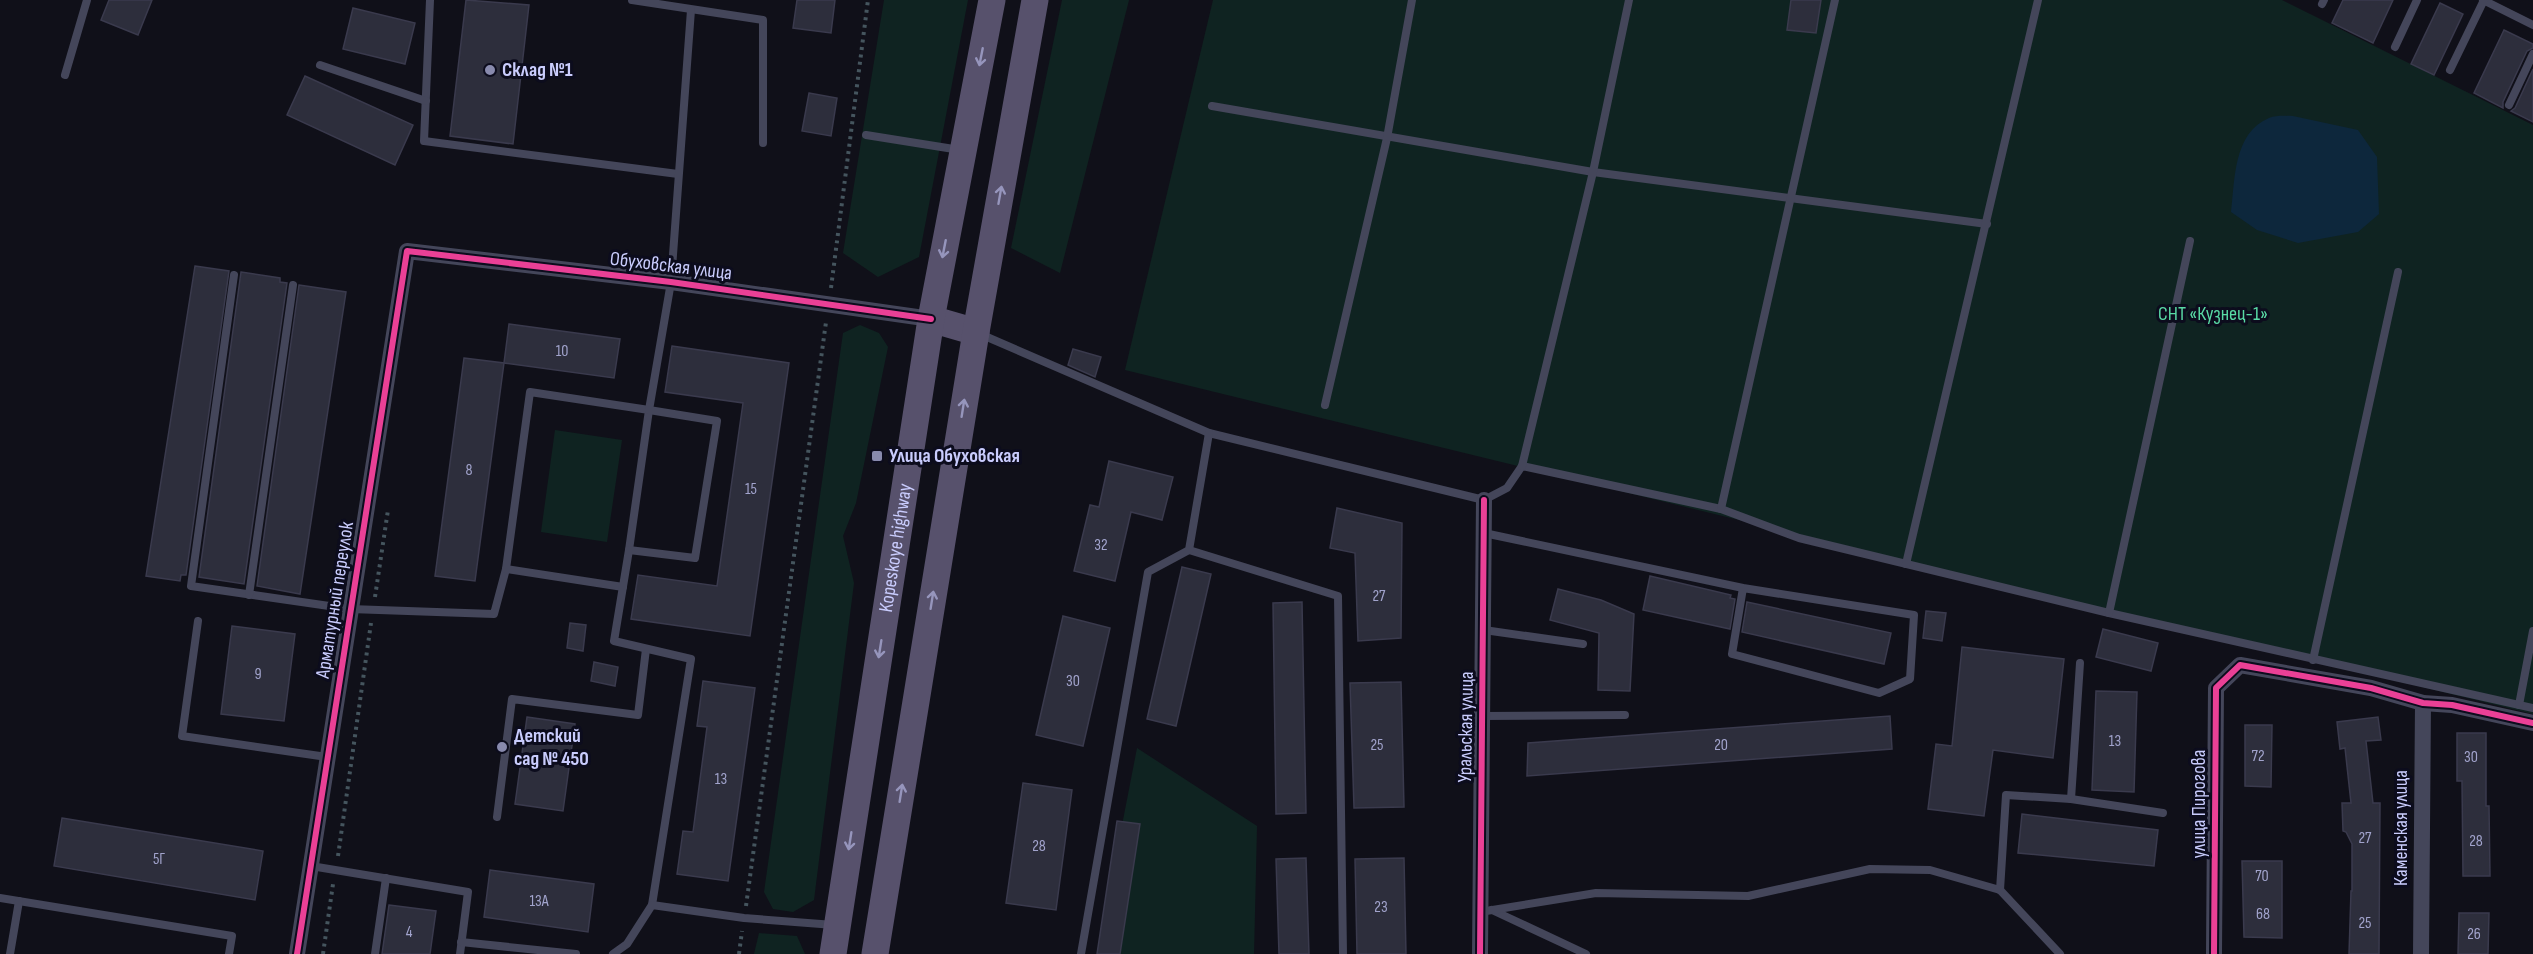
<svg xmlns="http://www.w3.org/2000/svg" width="2533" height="954" viewBox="0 0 2533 954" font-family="'Sofia Sans Condensed',sans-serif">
	<rect width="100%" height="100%" fill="#101019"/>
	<g fill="#0f2321">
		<path d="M 884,0 L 968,0 L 919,257 L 878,277 L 843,253 Z"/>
		<path d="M 1062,0 L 1129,0 L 1060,273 L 1011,248 Z"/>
		<path d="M 1213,0 L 2282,0 L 2533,125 L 2533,714 L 1125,370 Z"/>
		<path d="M 860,325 L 879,333 L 888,347 L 856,503 L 843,536 L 854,583 L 814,900 L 793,912 L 773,909 L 764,892 L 843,333 Z"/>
		<path d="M 555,430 L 622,440 L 607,542 L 541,532 Z"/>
		<path d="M 1137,748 L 1257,826 L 1254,954 L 1097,954 Z"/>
		<path d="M 759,933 L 797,936 L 805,954 L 754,954 Z"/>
	</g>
	<path fill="#0d273c" d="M 2293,116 L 2358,130 L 2377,157 L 2379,214 L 2358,232 L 2298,243 L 2257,230 L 2231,212 C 2235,180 2233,133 2269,118 C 2276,115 2286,116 2293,116 Z"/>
	<g fill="#2d2e3c" stroke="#3a3a4d" stroke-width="1.5">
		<path d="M 109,0 L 152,0 L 138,35 L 101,20 Z"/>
		<path d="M 466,0 L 529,5 L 513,144 L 450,136 Z"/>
		<path d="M 797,0 L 835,0 L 831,33 L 793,28 Z"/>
		<path d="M 1791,0 L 1821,0 L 1816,33 L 1787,30 Z"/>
		<path d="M 2343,0 L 2393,0 L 2373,43 L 2332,23 Z"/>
		<path d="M 2440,3 L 2463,14 L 2434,75 L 2411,64 Z"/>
		<path d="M 353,8 L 415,23 L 405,64 L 343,49 Z"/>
		<path d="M 2504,30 L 2533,44 L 2533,48 L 2527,51 L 2503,102 L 2503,108 L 2474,93 Z"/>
		<path d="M 2533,69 L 2533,122 L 2511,111 L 2515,108 Z"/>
		<path d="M 305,76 L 413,125 L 395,165 L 287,115 Z"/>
		<path d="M 809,93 L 837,98 L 831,136 L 802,131 Z"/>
		<path d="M 195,266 L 229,271 L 186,575 L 181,575 L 180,581 L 146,576 Z"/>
		<path d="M 241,272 L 280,278 L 280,282 L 287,283 L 244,584 L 199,577 Z"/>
		<path d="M 299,285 L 346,292 L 300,594 L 257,586 Z"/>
		<path d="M 509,324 L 620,339 L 614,378 L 504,363 Z"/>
		<path d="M 672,346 L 789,363 L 750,636 L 631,619 L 638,575 L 717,586 L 743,403 L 665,392 Z"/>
		<path d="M 1073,349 L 1101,357 L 1095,377 L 1068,365 Z"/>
		<path d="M 464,358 L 504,363 L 475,581 L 435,576 Z"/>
		<path d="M 1109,461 L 1173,477 L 1162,520 L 1131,512 L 1115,581 L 1074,571 L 1090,505 L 1099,507 Z"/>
		<path d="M 1337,508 L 1402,523 L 1401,638 L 1358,641 L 1355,553 L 1330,548 Z"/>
		<path d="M 1182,567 L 1211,574 L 1176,726 L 1147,719 Z"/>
		<path d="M 1650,576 L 1731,595 L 1730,598 L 1735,599 L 1730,629 L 1643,610 Z"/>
		<path d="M 1558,589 L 1601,600 L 1634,614 L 1630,691 L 1598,690 L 1599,633 L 1550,620 Z"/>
		<path d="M 1302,602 L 1306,813 L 1276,814 L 1273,603 Z"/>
		<path d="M 1747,602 L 1891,633 L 1884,664 L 1742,632 Z"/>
		<path d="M 1926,611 L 1946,613 L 1942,641 L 1923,638 Z"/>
		<path d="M 1063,616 L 1110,628 L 1083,746 L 1036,735 Z"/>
		<path d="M 570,623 L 586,625 L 583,651 L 567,648 Z"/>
		<path d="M 232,626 L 295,634 L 284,721 L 221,714 Z"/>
		<path d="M 2103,629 L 2158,643 L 2151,671 L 2096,657 Z"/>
		<path d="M 1962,647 L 2064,659 L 2053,758 L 1993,750 L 1984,816 L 1928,809 L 1936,744 L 1952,746 Z"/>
		<path d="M 594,662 L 618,667 L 615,686 L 591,681 Z"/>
		<path d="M 703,681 L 755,688 L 728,881 L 677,874 L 683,831 L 693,832 L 707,727 L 697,726 Z"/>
		<path d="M 1401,682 L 1404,807 L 1354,808 L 1350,683 Z"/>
		<path d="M 2096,691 L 2137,692 L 2134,792 L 2092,790 Z"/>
		<path d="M 1890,716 L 1892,749 L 1527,776 L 1528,743 Z"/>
		<path d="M 527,717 L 575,724 L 563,811 L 515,804 Z"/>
		<path d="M 2378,717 L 2381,740 L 2366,741 L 2373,803 L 2380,803 L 2379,954 L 2349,954 L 2351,891 L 2352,891 L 2352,844 L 2346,832 L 2343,831 L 2342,803 L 2351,803 L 2345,748 L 2340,749 L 2337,722 Z"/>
		<path d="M 2245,725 L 2272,725 L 2271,787 L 2245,786 Z"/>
		<path d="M 2457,733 L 2486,733 L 2486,806 L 2489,806 L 2490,876 L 2463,876 L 2462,781 L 2457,781 Z"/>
		<path d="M 1023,783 L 1072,790 L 1056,910 L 1006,903 Z"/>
		<path d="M 2022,814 L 2158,830 L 2154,866 L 2018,853 Z"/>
		<path d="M 62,818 L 263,851 L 255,900 L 54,866 Z"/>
		<path d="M 1117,821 L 1140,824 L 1120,954 L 1097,954 Z"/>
		<path d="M 1306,858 L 1309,954 L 1279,954 L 1276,859 Z"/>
		<path d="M 1404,858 L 1406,954 L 1357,954 L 1355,859 Z"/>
		<path d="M 2242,861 L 2282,861 L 2282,938 L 2244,937 Z"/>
		<path d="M 490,870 L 594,884 L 588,932 L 484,917 Z"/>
		<path d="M 389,905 L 436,911 L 430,954 L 382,954 Z"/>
		<path d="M 2459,913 L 2489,913 L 2488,954 L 2458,954 Z"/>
	</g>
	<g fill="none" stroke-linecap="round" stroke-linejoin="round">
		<g stroke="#45555e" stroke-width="4" stroke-dasharray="3 4.5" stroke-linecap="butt">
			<path d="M 831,288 L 868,0"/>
			<path d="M 375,597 L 388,510"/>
			<path d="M 338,856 L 371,623"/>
			<path d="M 746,906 L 826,322"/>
			<path d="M 323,954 L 333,884"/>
			<path d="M 739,954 L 742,931"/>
		</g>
		<g stroke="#44465a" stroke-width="8">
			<path d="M 430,0 L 424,141 L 678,174"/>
			<path d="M 632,0 L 763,20 L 763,143"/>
			<path d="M 2483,0 L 2533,25"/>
			<path d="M 2322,4 L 2324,0"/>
			<path d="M 2395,47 L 2417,0"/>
			<path d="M 320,65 L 426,101"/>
			<path d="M 2450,70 L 2484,0"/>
			<path d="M 65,75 L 87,0"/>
			<path d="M 2509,105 L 2533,54"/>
			<path d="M 1212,106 L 1593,172 L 1987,224"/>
			<path d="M 866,135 L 960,150"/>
			<path d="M 234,275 L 191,586 L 350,609 L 494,614 L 506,569"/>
			<path d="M 980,334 L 1209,433 L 1484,500 L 1507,488 L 1522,466 L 1721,509 L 1799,538 L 2109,613 L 2533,708"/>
			<path d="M 1325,405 L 1387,138 L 1412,0"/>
			<path d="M 1522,466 L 1593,172 L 1629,0"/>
			<path d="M 1721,509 L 1835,0"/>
			<path d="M 1484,533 L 1743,588 L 1732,654 L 1879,693 L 1910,679 L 1914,615 L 1743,588"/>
			<path d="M 1189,550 L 1338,596 L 1343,954"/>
			<path d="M 1906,564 L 2038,0"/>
			<path d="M 623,587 L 506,569 L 530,392 L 649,410 L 629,550"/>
			<path d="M 249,595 L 293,285"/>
			<path d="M 2109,613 L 2190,241"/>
			<path d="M 198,621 L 182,736 L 327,757"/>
			<path d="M 1484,630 L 1583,644"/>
			<path d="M 2313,660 L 2398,272"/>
			<path d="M 2519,705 L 2533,631"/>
			<path d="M 1483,716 L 1625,715"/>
			<path d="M 2071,799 L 2163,813"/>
			<path d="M 497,817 L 512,699 L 638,715 L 646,649"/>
			<path d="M 311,866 L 468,892 L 460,954"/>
			<path d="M 2000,890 L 2006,795 L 2071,799 L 2080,663"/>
			<path d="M 0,898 L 232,936 L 229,954"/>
			<path d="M 652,905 L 691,659 L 614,641 L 629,550 L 695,558 L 717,421 L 649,410 L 671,282 L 691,10"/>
			<path d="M 1492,910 L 1586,954"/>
			<path d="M 1480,912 L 1596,893 L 1748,896 L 1870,869 L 1930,870 L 2000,890 L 2060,954"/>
			<path d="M 461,942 L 576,954"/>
			<path d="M 10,954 L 19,901"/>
			<path d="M 375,954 L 386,878"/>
			<path d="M 613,954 L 627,944 L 652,905 L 744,918 L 834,925"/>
			<path d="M 1081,954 L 1148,572 L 1189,550 L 1209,433"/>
		</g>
		<g stroke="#44465a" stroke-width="16">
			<path d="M 297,954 L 407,251 L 671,282 L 931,319"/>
			<path d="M 1480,954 L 1484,500"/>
			<path d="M 2214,954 L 2216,688 L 2240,665 L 2371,688 L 2423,703 L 2452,705 L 2533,723"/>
			<path d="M 2421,954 L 2423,703"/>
		</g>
		<g stroke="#57516c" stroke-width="27">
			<path d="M 931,319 L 976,332"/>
			<path id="s1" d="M 833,954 L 931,319 L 992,0"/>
			<path d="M 875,954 L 976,332 L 1035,0"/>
		</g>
		<g stroke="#0c0c1d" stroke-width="10">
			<g id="cycleway">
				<path d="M 297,954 L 407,251 L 671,282 L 931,319"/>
				<path d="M 1480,954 L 1484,500"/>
				<path d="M 2214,954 L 2216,688 L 2240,665 L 2371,688 L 2423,703 L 2452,705 L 2533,723"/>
			</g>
		</g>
		<use href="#cycleway" stroke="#ea4096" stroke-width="6"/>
	</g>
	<defs><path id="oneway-shaft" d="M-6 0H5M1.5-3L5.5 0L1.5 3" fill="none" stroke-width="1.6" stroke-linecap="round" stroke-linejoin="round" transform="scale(1.5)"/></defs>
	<g stroke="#9695bc">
		<use href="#oneway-shaft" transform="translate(981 57) rotate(101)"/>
		<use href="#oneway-shaft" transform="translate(1000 195) rotate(-80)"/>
		<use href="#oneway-shaft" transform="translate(944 249) rotate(101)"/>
		<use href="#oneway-shaft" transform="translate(963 408) rotate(-81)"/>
		<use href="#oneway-shaft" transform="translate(932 600) rotate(-81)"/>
		<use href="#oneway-shaft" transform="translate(880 649) rotate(99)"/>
		<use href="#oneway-shaft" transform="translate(901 793) rotate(-81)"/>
		<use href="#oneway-shaft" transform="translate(850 841) rotate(99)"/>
	</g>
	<g fill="#888aad" stroke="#0c0c1d" stroke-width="2">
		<circle cx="490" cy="70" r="6"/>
		<rect x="871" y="450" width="12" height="12" rx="3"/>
		<circle cx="502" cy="747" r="6"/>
	</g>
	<g text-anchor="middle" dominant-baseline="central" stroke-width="6" stroke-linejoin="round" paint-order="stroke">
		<g font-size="16" fill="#a2a4cd">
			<text x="562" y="351">10</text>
			<text x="469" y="470">8</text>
			<text x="751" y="489">15</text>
			<text x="1101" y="545">32</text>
			<text x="1379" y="596">27</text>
			<text x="258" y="674">9</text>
			<text x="1073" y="681">30</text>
			<text x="2115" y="741">13</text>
			<text x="1377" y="745">25</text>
			<text x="1721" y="745">20</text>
			<text x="2258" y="756">72</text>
			<text x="2471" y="757">30</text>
			<text x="721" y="779">13</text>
			<text x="2365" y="838">27</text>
			<text x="2476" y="841">28</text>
			<text x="1039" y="846">28</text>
			<text x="159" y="859">5Г</text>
			<text x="2262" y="876">70</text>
			<text x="539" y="901">13А</text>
			<text x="1381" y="907">23</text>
			<text x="2263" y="914">68</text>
			<text x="2365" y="923">25</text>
			<text x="409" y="932">4</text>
			<text x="2474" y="934">26</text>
		</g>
		<g font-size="20" font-weight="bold" fill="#c9ccfd" stroke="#0c0c1d" text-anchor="start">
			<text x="502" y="70">Склад №1</text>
			<text x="889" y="456">Улица Обуховская</text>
			<text x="514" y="736">Детский<tspan x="514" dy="23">сад № 450</tspan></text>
		</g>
		<g font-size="20" fill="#c9ccfd" stroke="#0c0c1d">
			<text transform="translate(671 266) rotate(7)">Обуховская улица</text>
			<text stroke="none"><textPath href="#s1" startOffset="411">Kopeskoye highway</textPath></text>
			<text transform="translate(335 600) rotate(-81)">Арматурный переулок</text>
			<text transform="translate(1466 727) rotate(-89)">Уральская улица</text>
			<text transform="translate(2199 804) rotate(-90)">улица Пирогова</text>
			<text transform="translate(2401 828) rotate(-90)">Каменская улица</text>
		</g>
		<g font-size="20" fill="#59daa5" stroke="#0c0c1d">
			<text x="2213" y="314">СНТ «Кузнец-1»</text>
		</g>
	</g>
</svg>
